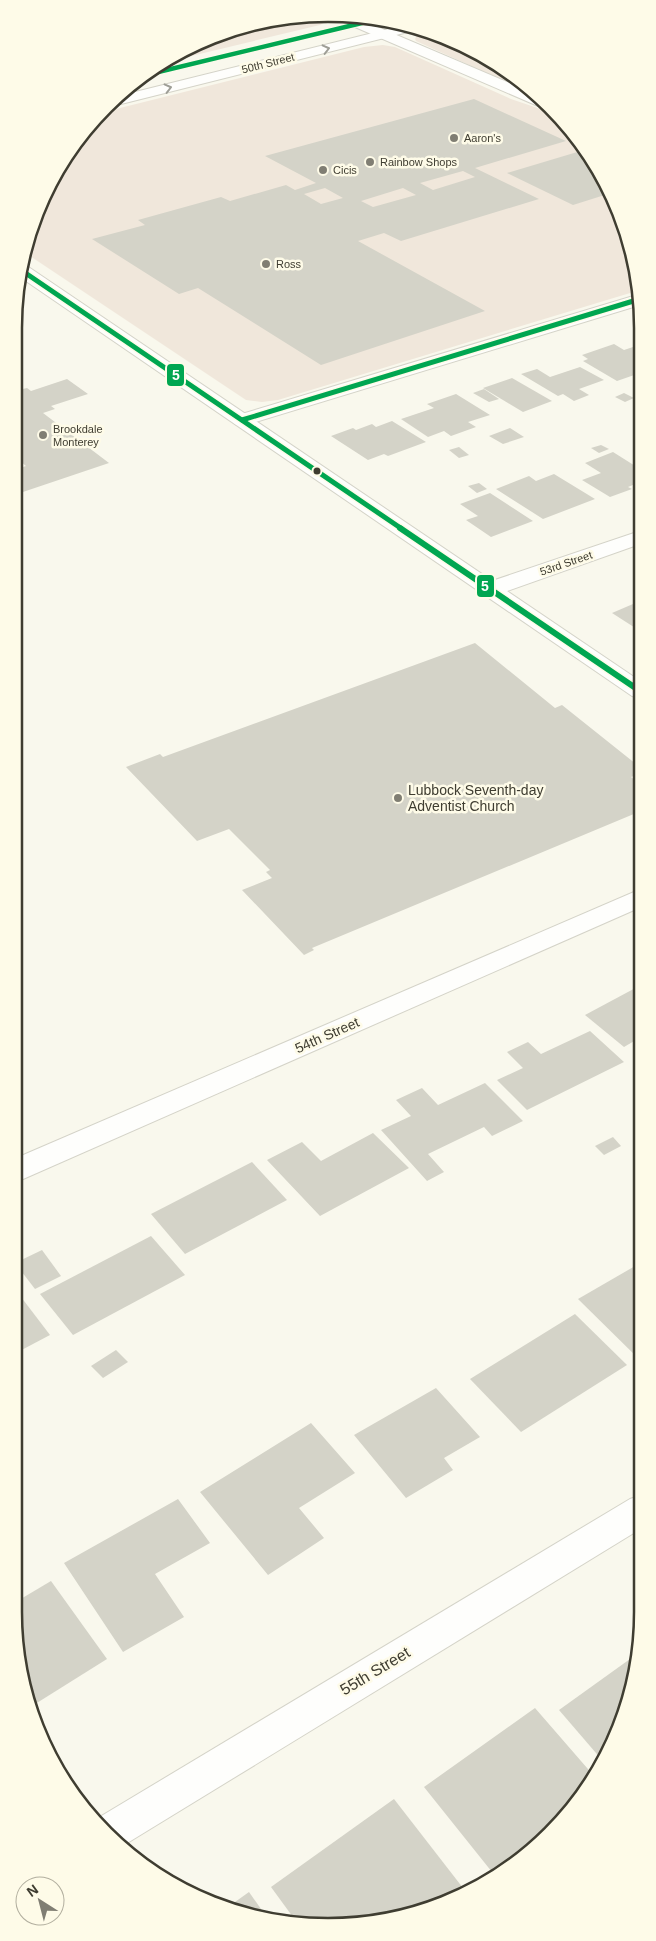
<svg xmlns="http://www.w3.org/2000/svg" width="656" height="1941" viewBox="0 0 656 1941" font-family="Helvetica,sans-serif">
	<rect width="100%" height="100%" fill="#f9f8ed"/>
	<g fill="#f0e7db">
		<path d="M 287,16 L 325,19 L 327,21 L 320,25 L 162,63 L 171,56 Z"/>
		<path d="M 426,32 L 485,56 L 529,92 L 416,41 L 415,39 L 417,35 Z"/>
		<path d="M 383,45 L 395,47 L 511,99 L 558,115 L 564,121 L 610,189 L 640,290 L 278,400 L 262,402 L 246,400 L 24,252 L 24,247 L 79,137 L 108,111 L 364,47 Z"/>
	</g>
	<g fill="#d4d3c8" fill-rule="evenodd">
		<path d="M 474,99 L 566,141 L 475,168 L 539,199 L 401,241 L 384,233 L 358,241 L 485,311 L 321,365 L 198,288 L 179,294 L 92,239 L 145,225 L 138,220 L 221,197 L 230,201 L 286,185 L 295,190 L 316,183 L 265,156 ZM 463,171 L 475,177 L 433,190 L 420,183 ZM 325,188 L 343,198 L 321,204 L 304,194 ZM 403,188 L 416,195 L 373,207 L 361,201 Z"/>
		<path d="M 584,150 L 611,193 L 573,205 L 507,173 Z"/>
		<path d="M 614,344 L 624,350 L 633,347 L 640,350 L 640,373 L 617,381 L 583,361 L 588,359 L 582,355 Z"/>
		<path d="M 580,367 L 604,380 L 579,389 L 589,395 L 574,401 L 563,394 L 558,396 L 521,374 L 537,369 L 550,377 Z"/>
		<path d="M 512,378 L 552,401 L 523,412 L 483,388 Z"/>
		<path d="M 67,379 L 88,394 L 51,406 L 55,409 L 43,413 L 109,463 L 14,495 L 14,470 L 26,466 L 14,456 L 14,391 L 27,388 L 31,391 Z"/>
		<path d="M 484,389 L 499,399 L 489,402 L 473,393 Z"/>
		<path d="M 624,393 L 634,398 L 625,402 L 615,397 Z"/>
		<path d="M 456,394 L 490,415 L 468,422 L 476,427 L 451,436 L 444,431 L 428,437 L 401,419 L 434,408 L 427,404 Z"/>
		<path d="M 392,421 L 426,442 L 388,456 L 384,454 L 368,460 L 331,436 L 353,428 L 356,430 L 372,424 L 376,427 Z"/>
		<path d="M 510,428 L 524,437 L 503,444 L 489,436 Z"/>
		<path d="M 601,445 L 609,449 L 599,453 L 591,448 Z"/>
		<path d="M 459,447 L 469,455 L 459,458 L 449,450 Z"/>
		<path d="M 613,452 L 640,469 L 640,482 L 628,487 L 632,489 L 610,497 L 582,480 L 601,473 L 585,463 Z"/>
		<path d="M 554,474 L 595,499 L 543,519 L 496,489 L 529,476 L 536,481 Z"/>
		<path d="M 479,483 L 487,489 L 477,493 L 468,486 Z"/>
		<path d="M 490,493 L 533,521 L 491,537 L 466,520 L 478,516 L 460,504 Z"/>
		<path d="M 640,601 L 640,631 L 612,613 Z"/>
		<path d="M 475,643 L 555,708 L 562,705 L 641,768 L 641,773 L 631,777 L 641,785 L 641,811 L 312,948 L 314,950 L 304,955 L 242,890 L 272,878 L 266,872 L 270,870 L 229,829 L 197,841 L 126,767 L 160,754 L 163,757 Z"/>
		<path d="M 641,985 L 641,1037 L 624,1047 L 585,1015 Z"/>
		<path d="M 590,1031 L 624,1062 L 527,1110 L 497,1080 L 523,1068 L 507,1052 L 528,1042 L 541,1054 Z"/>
		<path d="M 485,1083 L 523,1121 L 492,1136 L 484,1127 L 428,1154 L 444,1172 L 427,1181 L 381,1130 L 411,1116 L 396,1100 L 422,1088 L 438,1105 Z"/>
		<path d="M 373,1133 L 409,1168 L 320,1216 L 267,1160 L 302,1142 L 321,1161 Z"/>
		<path d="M 613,1137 L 621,1146 L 604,1155 L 595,1146 Z"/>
		<path d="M 252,1162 L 287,1200 L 185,1254 L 151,1214 Z"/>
		<path d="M 151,1236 L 185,1275 L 73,1335 L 40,1294 Z"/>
		<path d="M 42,1250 L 61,1276 L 35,1289 L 15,1263 Z"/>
		<path d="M 642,1262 L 642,1362 L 578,1299 Z"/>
		<path d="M 18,1293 L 50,1335 L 14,1354 L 14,1296 Z"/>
		<path d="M 575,1314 L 627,1365 L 521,1432 L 470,1379 Z"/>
		<path d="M 116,1350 L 128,1362 L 103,1378 L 91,1366 Z"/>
		<path d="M 436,1388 L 480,1437 L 444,1458 L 453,1470 L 406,1498 L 354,1435 Z"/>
		<path d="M 311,1423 L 355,1473 L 299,1508 L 324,1538 L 268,1575 L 200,1492 Z"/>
		<path d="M 178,1499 L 210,1543 L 155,1574 L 184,1617 L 123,1652 L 64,1563 Z"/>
		<path d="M 51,1581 L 107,1659 L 32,1706 L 14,1613 L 14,1603 Z"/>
		<path d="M 637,1654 L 632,1694 L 602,1760 L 559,1710 Z"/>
		<path d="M 535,1708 L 594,1776 L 589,1788 L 572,1804 L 556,1817 L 558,1819 L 503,1874 L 496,1877 L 424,1787 Z"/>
		<path d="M 394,1799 L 463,1888 L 451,1898 L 409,1917 L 298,1924 L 271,1887 Z"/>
		<path d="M 249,1892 L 268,1919 L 228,1907 Z"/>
	</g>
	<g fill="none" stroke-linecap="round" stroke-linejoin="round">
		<g stroke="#d4d3c8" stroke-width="2">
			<g id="minor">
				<path d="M 347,20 L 366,22 L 528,91 L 547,106 L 538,106 L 348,24 Z"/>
				<path d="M 640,294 L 640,305 L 249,424 L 242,426 L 235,424 L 232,420 L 235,416 Z"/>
				<path d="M 640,531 L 640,544 L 499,594 L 491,596 L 483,594 L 480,589 L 483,584 Z"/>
				<path d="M 641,889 L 641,907 L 14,1183 L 14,1159 Z"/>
				<path d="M 642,1495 L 642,1528 L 124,1845 L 93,1821 L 630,1499 Z"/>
			</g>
		</g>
		<g stroke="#d4d3c8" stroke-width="2">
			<path id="tertiary" d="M 22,265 L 27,266 L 640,681 L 640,698 L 632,696 L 20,277 Z"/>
		</g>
		<g stroke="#d4d3c8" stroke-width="2">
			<path id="secondary" d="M 409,24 L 420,29 L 121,104 L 117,103 L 127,94 Z"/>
		</g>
		<use href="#minor" fill="#fefefc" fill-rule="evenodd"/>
		<use href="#tertiary" fill="#fefefc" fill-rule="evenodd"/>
		<use href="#secondary" fill="#fefefc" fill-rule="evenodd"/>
		<g stroke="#fefbe8" stroke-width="6">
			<path id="bus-1-far2" d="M 150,74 L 366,22"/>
		</g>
		<g stroke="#fefbe8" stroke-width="8">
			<g id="bus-1-far1">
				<path d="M 21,270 L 402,529"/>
				<path d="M 242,420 L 640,299"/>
			</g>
		</g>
		<g stroke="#fefbe8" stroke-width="9">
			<path id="bus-1" d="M 400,528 L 640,691"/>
		</g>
		<use href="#bus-1-far2" stroke="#00a651" stroke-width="4.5"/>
		<use href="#bus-1-far1" stroke="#00a651" stroke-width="5"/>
		<use href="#bus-1" stroke="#00a651" stroke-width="6"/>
	</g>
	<defs><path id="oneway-chevron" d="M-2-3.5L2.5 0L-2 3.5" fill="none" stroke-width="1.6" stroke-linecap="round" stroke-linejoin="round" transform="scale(1.25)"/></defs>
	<g stroke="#9e9e96">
		<use href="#oneway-chevron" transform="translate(326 49) rotate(-14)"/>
		<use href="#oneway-chevron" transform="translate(168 88) rotate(-14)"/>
	</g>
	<g fill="#807e73" stroke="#fefbe8" stroke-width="2">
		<circle cx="454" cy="138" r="5"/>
		<circle cx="370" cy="162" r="5"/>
		<circle cx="323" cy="170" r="5"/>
		<circle cx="266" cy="264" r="5"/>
		<circle cx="43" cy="435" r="5"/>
		<circle cx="398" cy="798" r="5"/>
	</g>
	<circle fill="#3f3d31" stroke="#fefbe8" stroke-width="2" cx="317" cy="471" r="4.5"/>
	<g text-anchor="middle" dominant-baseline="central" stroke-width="5" stroke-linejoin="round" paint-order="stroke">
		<g font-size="11" fill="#3f3d31" stroke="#fefbe8">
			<text transform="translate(268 63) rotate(-14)">50th Street</text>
			<text transform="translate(566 563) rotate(-19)">53rd Street</text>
		</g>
		<g font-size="11" fill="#3f3d31" stroke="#fefbe8" text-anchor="start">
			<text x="464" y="138">Aaron's</text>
			<text x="380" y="162">Rainbow Shops</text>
			<text x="333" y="170">Cicis</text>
			<text x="276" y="264">Ross</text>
			<text x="53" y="429">Brookdale<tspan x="53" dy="13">Monterey</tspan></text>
		</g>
		<g font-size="14" fill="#3f3d31" stroke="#fefbe8" text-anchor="start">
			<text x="408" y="790">Lubbock Seventh-day<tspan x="408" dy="16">Adventist Church</tspan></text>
		</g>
		<g font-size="14" fill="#3f3d31" stroke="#fefbe8">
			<text transform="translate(327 1035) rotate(-24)">54th Street</text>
		</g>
		<g font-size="16" fill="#3f3d31" stroke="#fefbe8">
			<text transform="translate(375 1671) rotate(-31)">55th Street</text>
		</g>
	</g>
	<path d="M0 0H656V1941H0ZM328 22H328A306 306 0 0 1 634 328V1612A306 306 0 0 1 328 1918H328A306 306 0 0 1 22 1612V328A306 306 0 0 1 328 22Z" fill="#fefbe8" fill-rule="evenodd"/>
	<path fill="none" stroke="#3f3d31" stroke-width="2.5" d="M328 22H328A306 306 0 0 1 634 328V1612A306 306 0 0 1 328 1918H328A306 306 0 0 1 22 1612V328A306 306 0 0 1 328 22Z"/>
	<g stroke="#fefbe8" stroke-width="2">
		<rect x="166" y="363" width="19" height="24" rx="5" fill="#00a651"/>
		<rect x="476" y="574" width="19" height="24" rx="5" fill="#00a651"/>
	</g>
	<g font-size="14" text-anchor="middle" font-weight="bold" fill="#fff">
		<text x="176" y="380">5</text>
		<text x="485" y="591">5</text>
	</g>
	<g transform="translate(40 1901) rotate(324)"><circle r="24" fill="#fefbe8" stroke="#b2af9f"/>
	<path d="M0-4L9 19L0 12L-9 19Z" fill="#807e73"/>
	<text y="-8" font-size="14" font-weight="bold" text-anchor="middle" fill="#3f3d31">N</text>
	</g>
</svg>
